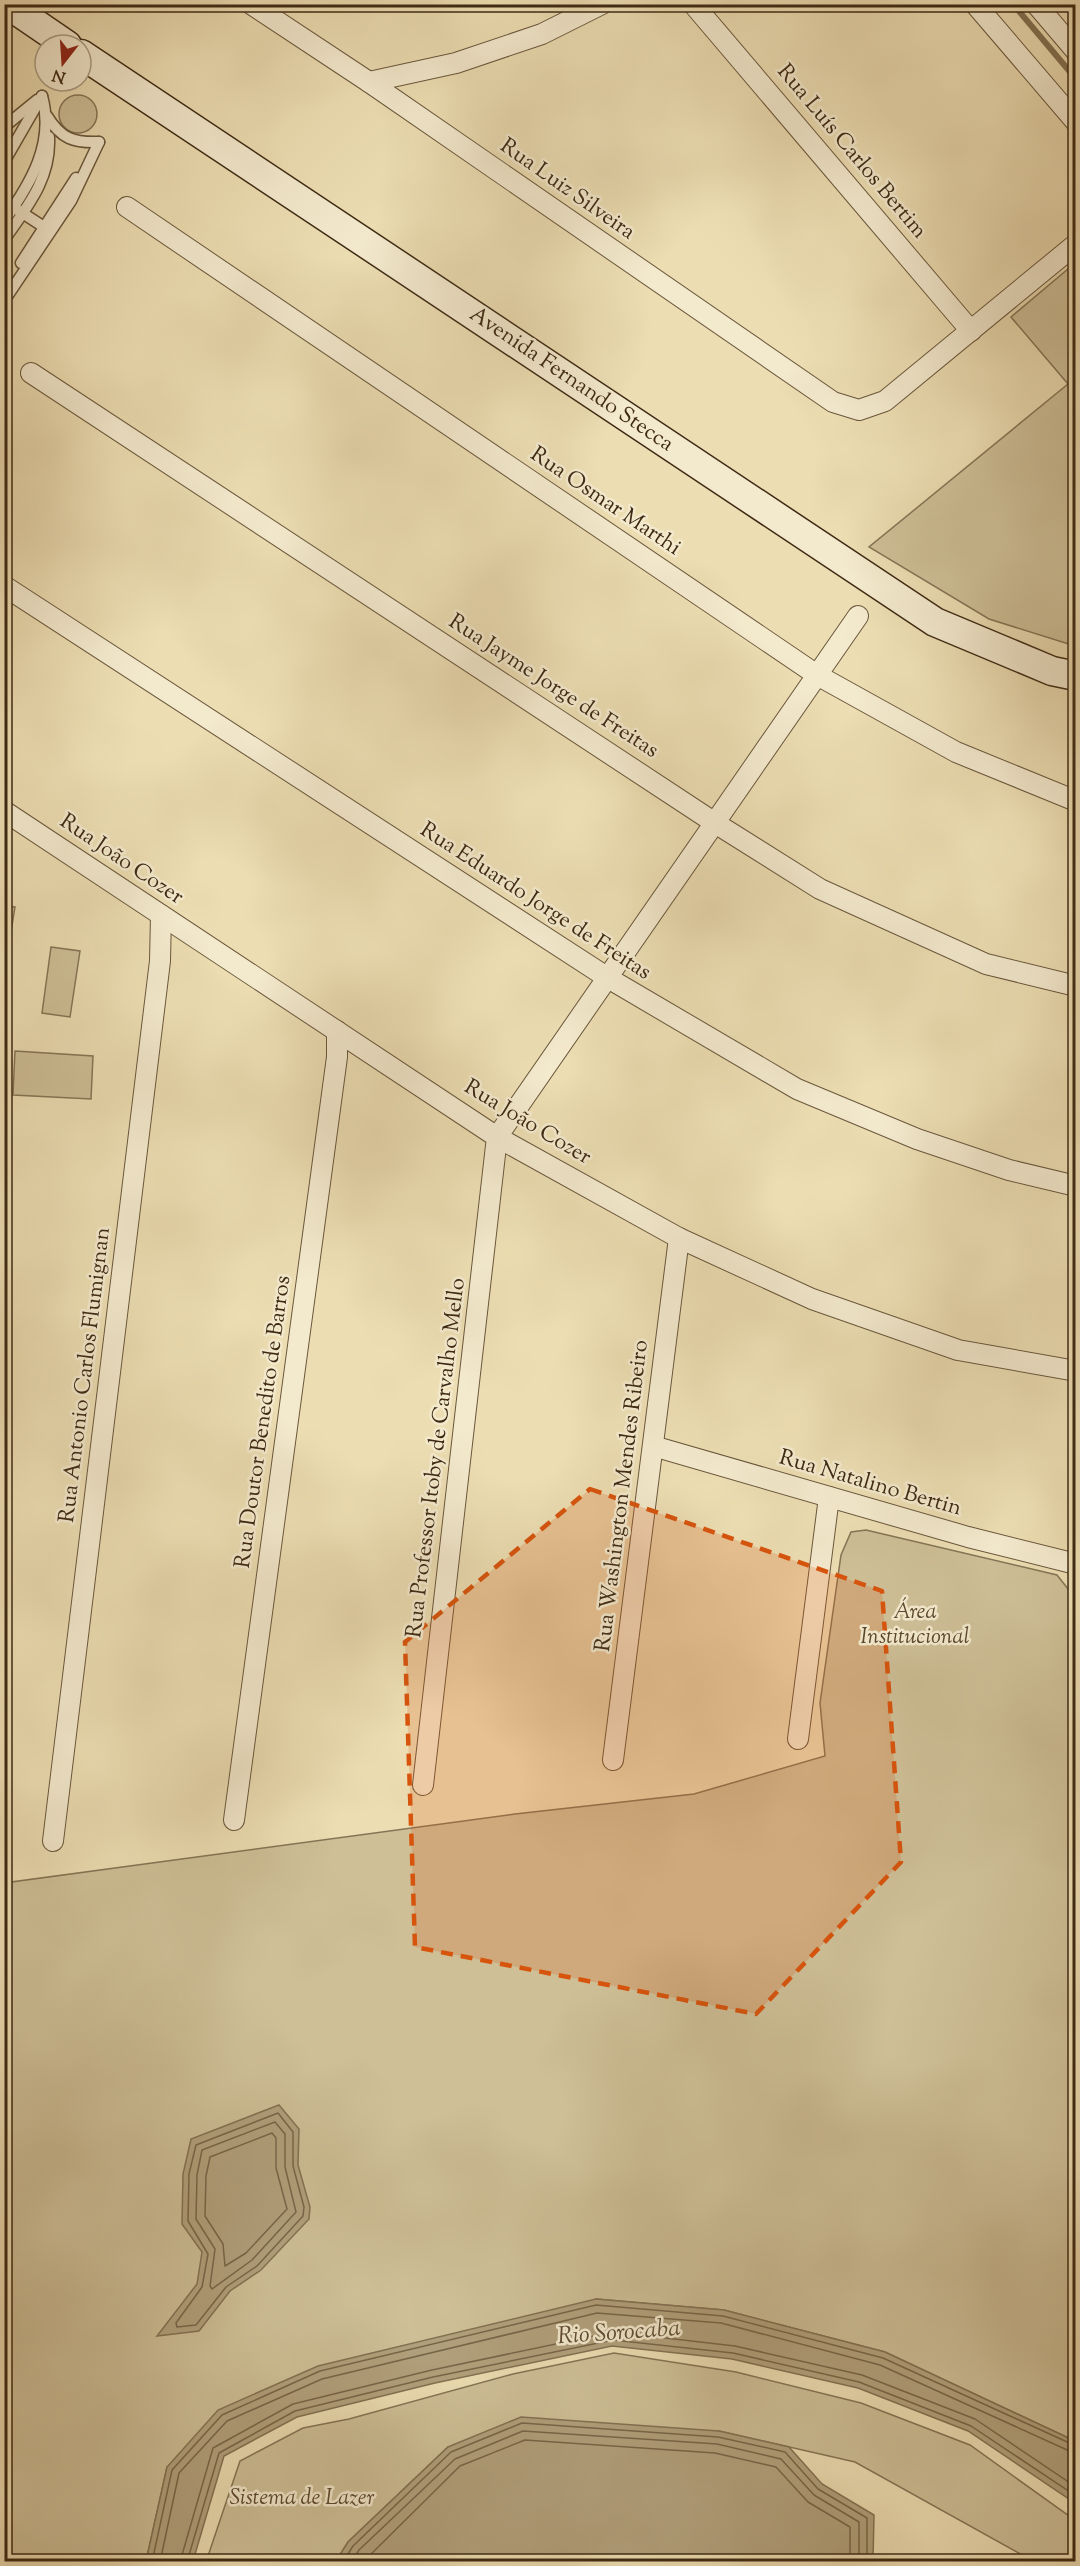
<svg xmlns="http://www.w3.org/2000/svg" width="1080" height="2566" viewBox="0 0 1080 2566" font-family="'Sorts Mill Goudy',serif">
	<rect width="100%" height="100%" fill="#ecddb2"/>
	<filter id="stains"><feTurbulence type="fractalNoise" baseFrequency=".00333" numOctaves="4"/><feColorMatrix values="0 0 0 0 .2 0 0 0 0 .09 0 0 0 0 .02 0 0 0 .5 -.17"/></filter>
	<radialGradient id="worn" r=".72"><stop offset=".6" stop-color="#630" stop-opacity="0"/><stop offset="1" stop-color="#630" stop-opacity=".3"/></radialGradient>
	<g fill="#cebf97" stroke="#867456" stroke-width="1.5">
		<circle cx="78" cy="114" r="19"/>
		<path d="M 1075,263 L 1075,646 L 989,619 L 869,547 L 1068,384 L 1011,317 Z"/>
		<path d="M 5,906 L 15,907 L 5,969 L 4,906 Z"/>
		<path d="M 51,947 L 80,951 L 70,1017 L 42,1013 Z"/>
		<path d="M 15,1051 L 93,1056 L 91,1099 L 13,1095 Z"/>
		<path d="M 866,1530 L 1057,1575 L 1076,1599 L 1075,2441 L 885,2352 L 724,2310 L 596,2299 L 167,2467 L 146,2561 L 5,2561 L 4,1883 L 515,1814 L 694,1794 L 825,1756 L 820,1703 L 841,1555 L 851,1532 Z"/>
		<path d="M 614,2353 L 736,2372 L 861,2403 L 970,2445 L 1076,2521 L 1075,2561 L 1033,2561 L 855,2462 L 719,2431 L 448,2447 L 348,2542 L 336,2561 L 206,2562 L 240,2461 L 303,2428 L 349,2419 L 513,2374 Z"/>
	</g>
	<g fill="#b1a07c" stroke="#837152" stroke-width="1.5">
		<path d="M 279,2105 L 299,2129 L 298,2165 L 310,2207 L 309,2219 L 261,2270 L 230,2291 L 199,2331 L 157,2336 L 197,2284 L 202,2252 L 182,2224 L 183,2174 L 191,2139 Z"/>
		<path d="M 596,2299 L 724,2310 L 885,2352 L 1075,2441 L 1075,2503 L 968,2431 L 858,2388 L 732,2359 L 612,2346 L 435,2383 L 297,2417 L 224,2456 L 193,2561 L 146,2561 L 167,2467 L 218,2410 L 318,2366 Z"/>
		<path d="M 521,2417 L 719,2431 L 789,2447 L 822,2484 L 874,2515 L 873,2561 L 336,2561 L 348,2542 L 448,2447 Z"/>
	</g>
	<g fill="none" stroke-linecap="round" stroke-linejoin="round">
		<g stroke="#786548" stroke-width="1.5">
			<path d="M 278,2113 L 293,2132 L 293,2166 L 304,2207 L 303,2216 L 257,2266 L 226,2287 L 196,2325 L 177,2327 L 176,2323 L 202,2287 L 208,2254 L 188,2221 L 189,2174 L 196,2145 Z"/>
			<path d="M 275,2122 L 285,2134 L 285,2167 L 296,2212 L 252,2260 L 212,2289 L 210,2286 L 215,2249 L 196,2219 L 197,2175 L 202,2150 Z"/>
			<path d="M 272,2133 L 276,2138 L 276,2168 L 287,2209 L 246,2253 L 225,2266 L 223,2244 L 205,2216 L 206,2176 L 210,2157 Z"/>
			<path d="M 152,2562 L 172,2470 L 222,2415 L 320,2371 L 596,2305 L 723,2316 L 883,2358 L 1076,2446"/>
			<path d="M 160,2562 L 179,2473 L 227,2421 L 322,2379 L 597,2313 L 721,2323 L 880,2365 L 1076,2454"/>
			<path d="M 180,2562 L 213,2448 L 293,2404 L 432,2370 L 613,2332 L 735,2346 L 862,2375 L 975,2419 L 1076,2487"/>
			<path d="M 187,2562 L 219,2453 L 295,2411 L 433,2377 L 613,2340 L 733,2353 L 859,2382 L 971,2426 L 1076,2496"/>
			<path d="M 343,2562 L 353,2546 L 451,2452 L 522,2423 L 718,2437 L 785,2452 L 818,2489 L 867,2518 L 867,2562"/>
			<path d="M 352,2562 L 359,2550 L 455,2459 L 523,2431 L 717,2444 L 781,2459 L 814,2495 L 859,2522 L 859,2562"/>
			<path d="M 363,2562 L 460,2466 L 525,2440 L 715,2453 L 776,2467 L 808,2502 L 850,2527 L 850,2562"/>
		</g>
		<path stroke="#837152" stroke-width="6" d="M 1013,4 L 1076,79"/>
		<g stroke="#6a573c" stroke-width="13">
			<g id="lane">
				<path d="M 47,116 C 61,139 74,143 99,142"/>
				<path d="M 4,127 L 37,100"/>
				<path d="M 4,162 L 42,96"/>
				<path d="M 4,201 L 44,227"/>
				<path d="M 4,221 C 31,183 55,143 42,96"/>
				<path d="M 4,240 C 27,207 51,179 49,137"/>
				<path d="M 21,263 L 76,178"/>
				<path d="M 4,301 L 71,201 L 99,142"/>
			</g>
		</g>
		<g stroke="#6a573c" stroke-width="22">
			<g id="street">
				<path d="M 251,4 L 369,82 L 833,402 L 859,410 L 885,401 L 1076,244"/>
				<path d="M 693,4 L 971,331"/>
				<path d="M 975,4 L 1076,122"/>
				<path d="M 1036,4 L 1076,51"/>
				<path d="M 369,82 L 456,63 L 542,34 L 602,4"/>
				<path d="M 127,207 L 817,675 L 956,752 L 1076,801"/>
				<path d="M 31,373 L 715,823 L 820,889 L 986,964 L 1076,986"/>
				<path d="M 4,586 L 608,978 L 797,1089 L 917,1139 L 1009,1170 L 1076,1186"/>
				<path d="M 4,811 L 497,1137 L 679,1238 L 812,1299 L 958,1350 L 1076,1371"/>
				<path d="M 653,1446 L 968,1537 L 1076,1564"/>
				<path d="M 798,1739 L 829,1497"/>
				<path d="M 613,1760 L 679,1238"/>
				<path d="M 423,1785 L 497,1137 L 858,616"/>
				<path d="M 234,1820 L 337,1057 L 337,1031"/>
				<path d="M 53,1841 L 160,961 L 161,915"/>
			</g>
		</g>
		<g stroke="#3e2a14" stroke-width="31">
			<g id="secondary">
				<path d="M 7,4 L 67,45"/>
				<path d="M 81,54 L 935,622 L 1052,671 L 1076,676"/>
			</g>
		</g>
		<use href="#lane" stroke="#f3e9cd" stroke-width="10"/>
		<use href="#street" stroke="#f3e9cd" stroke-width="20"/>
		<use href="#secondary" stroke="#f3e9cd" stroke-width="28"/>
	</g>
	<path fill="#d7540d" fill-opacity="0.2" stroke="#d7540d" stroke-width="4.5" stroke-dasharray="12 8" stroke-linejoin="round" d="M 590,1489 L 882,1591 L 901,1862 L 756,2014 L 415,1947 L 405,1642 Z"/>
	<g text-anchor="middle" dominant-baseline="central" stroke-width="5" stroke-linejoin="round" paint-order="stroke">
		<g font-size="22" fill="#3e2a14" stroke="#f3e9cd">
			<text transform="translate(851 152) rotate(50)">Rua Luís Carlos Bertim</text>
			<text transform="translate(567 190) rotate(35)">Rua Luiz Silveira</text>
			<text transform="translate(571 380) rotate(34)">Avenida Fernando Stecca</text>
			<text transform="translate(605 502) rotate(34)">Rua Osmar Marthi</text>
			<text transform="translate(553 687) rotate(33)">Rua Jayme Jorge de Freitas</text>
			<text transform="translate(121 860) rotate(34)">Rua João Cozer</text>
			<text transform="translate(535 902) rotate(33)">Rua Eduardo Jorge de Freitas</text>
			<text transform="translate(527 1123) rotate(31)">Rua João Cozer</text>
			<text transform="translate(86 1375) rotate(-83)">Rua Antonio Carlos Flumignan</text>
			<text transform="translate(264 1422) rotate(-82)">Rua Doutor Benedito de Barros</text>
			<text transform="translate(437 1458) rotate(-83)">Rua Professor Itoby de Carvalho Mello</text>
			<text transform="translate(870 1484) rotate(16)">Rua Natalino Bertin</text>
			<text transform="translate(623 1496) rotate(-83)">Rua Washington Mendes Ribeiro</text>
		</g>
		<g font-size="22" font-style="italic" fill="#5b482e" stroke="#f3e9cd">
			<text x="915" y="1613">Área<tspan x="915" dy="25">Institucional</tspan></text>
			<text x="302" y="2499">Sistema de Lazer</text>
		</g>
		<g font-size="24" font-style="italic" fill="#604d33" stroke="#f3e9cd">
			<text transform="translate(619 2333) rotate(-4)">Rio Sorocaba</text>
		</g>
	</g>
	<rect width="1080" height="2566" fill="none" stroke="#ecddb2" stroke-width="24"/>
	<rect x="6" y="6" width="1068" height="2554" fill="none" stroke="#3e2a14" stroke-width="3"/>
	<rect x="12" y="12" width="1056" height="2542" fill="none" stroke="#3e2a14" stroke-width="1.5"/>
	<g transform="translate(63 63) rotate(197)"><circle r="28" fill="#f3e9cd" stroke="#ab9d83" stroke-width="1.5"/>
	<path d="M0-4.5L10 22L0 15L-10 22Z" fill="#8f2418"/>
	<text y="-9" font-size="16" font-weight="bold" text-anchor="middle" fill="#3e2a14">N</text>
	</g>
	<rect width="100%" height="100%" filter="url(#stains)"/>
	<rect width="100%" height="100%" fill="url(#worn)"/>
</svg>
